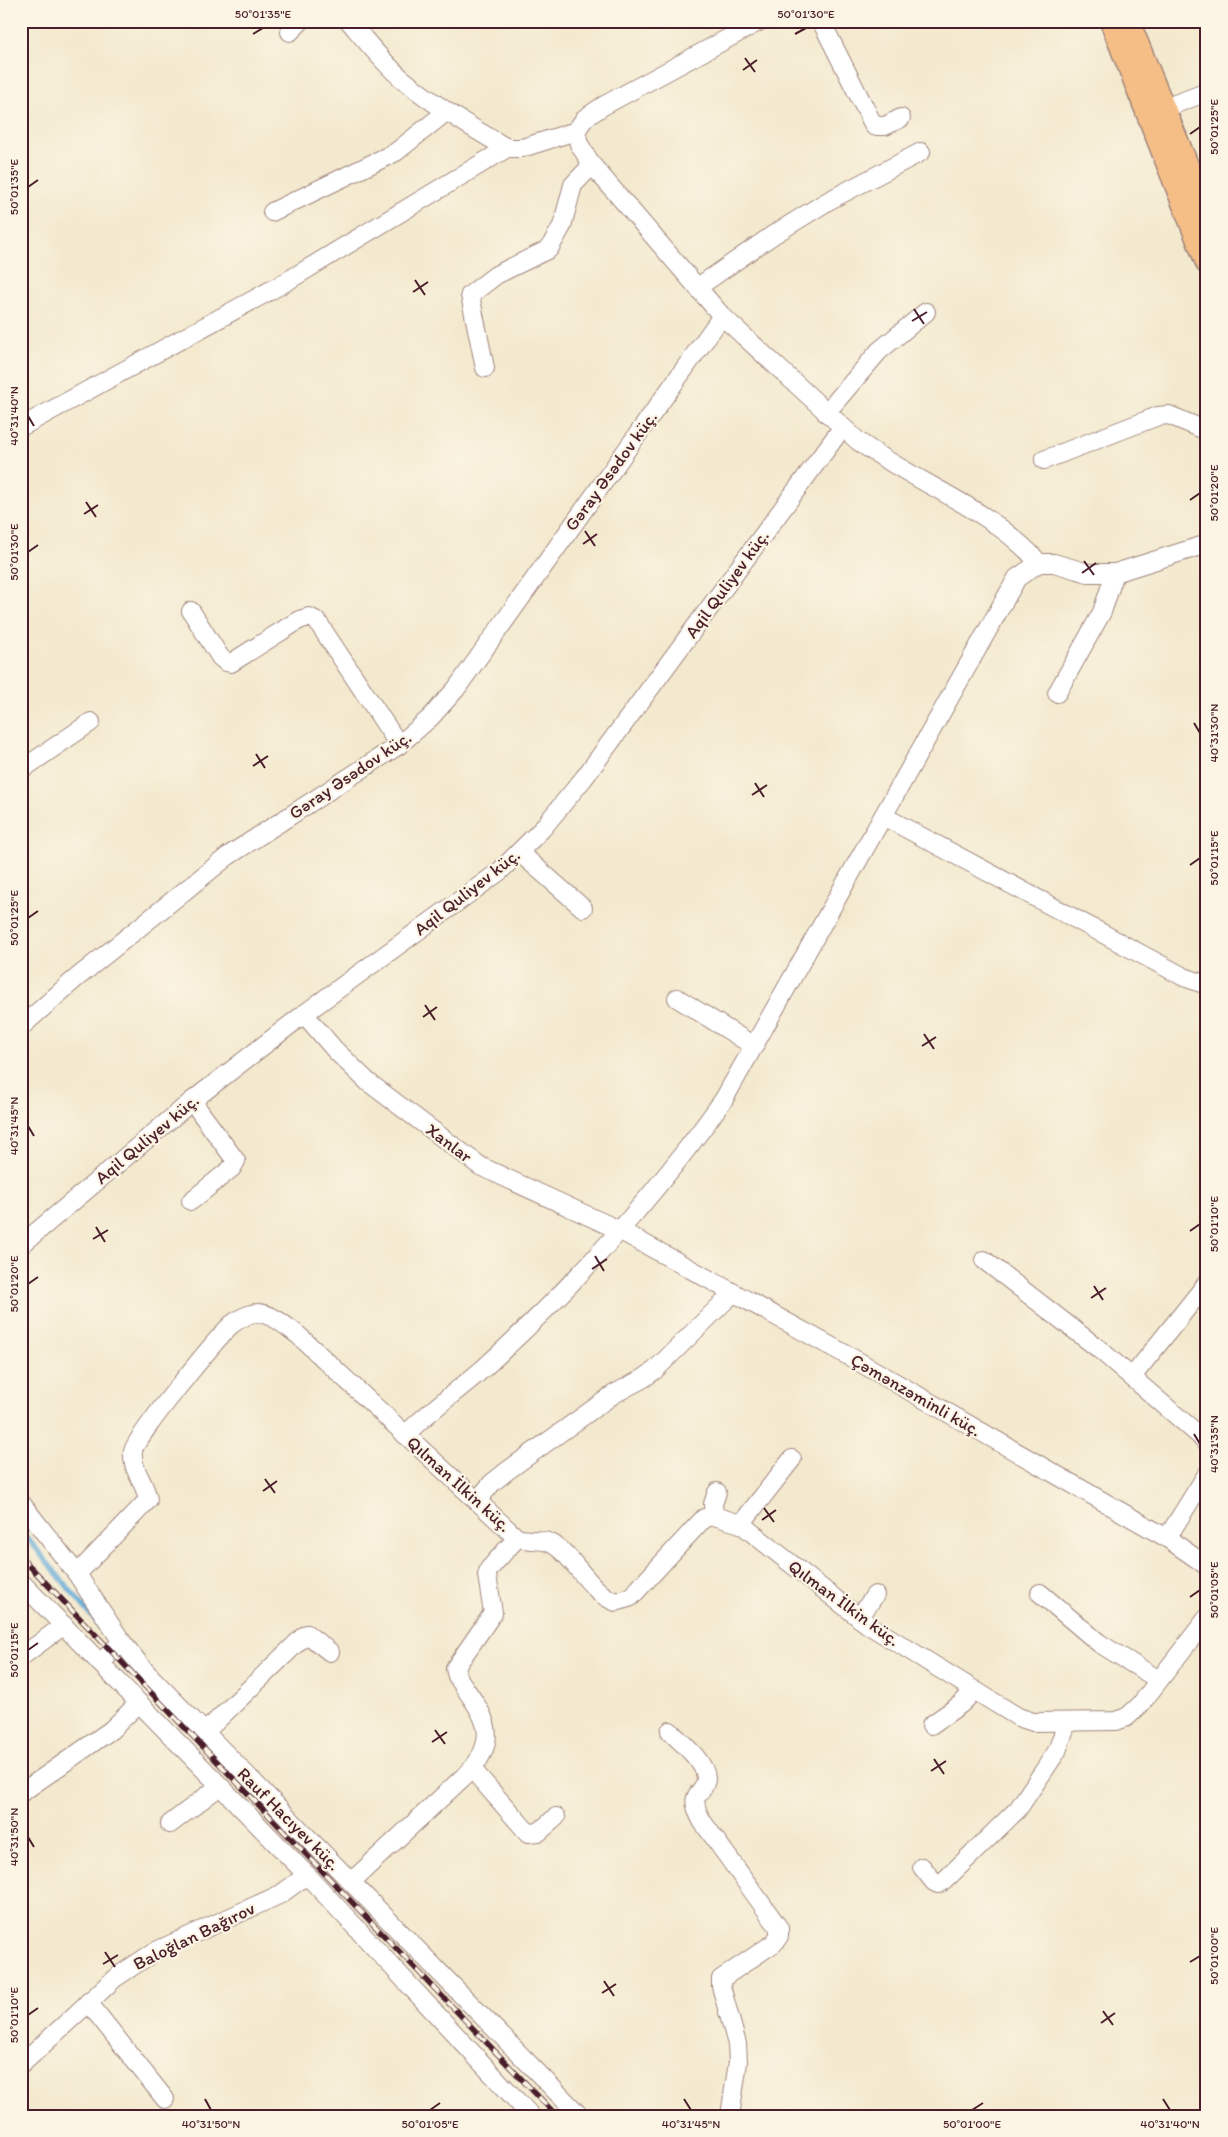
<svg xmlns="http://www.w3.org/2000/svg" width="1228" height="2137" viewBox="0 0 1228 2137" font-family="Itim,sans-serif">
	<rect width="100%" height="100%" fill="#fcf5e5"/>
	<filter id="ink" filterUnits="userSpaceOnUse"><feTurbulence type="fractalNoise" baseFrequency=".02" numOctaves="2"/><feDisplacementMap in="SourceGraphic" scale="10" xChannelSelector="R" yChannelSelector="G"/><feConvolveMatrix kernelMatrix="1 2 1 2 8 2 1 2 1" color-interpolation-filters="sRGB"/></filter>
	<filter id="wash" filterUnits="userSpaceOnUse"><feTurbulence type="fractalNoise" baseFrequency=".0096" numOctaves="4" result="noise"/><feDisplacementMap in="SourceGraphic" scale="20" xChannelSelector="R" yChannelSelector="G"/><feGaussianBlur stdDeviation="1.12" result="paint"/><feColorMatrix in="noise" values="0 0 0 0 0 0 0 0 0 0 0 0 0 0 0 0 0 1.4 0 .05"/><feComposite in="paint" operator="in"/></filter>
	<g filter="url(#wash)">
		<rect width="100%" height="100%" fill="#f3e9ce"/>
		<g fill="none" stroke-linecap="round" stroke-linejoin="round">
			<path stroke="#60aad8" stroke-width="5" d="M 21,1530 L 102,1629"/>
		</g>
	</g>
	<g filter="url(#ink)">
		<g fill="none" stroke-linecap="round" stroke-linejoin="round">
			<g stroke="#9e847c" stroke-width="20">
				<g id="minor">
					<path d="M 349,21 C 366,41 382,61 401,78 C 434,105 470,127 507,148"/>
					<path d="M 821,21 L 874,126 L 885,126 L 901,118"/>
					<path d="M 290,32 L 301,21"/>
					<path d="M 1165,108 L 1207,92"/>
					<path d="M 576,131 L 579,144 L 592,165 L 722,316 L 858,441 C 917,484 991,508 1039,563"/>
					<path d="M 272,212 L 396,152 L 446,112"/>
					<path d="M 698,287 L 773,235 L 828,201 L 921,152"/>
					<path d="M 485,368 L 470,295 L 496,275 L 549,249 L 562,226 L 573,185 L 592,165"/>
					<path d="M 826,413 L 879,351 L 926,312"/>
					<path d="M 21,427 L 284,283 L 507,148 L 522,148 L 576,131 L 585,118 L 603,106 L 760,21"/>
					<path d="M 1044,460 L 1158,416 L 1169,415 L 1207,431"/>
					<path d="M 191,611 L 220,657 L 226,662 L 231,663 L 299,620 L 309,617 L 317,621 L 399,745"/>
					<path d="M 1057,693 L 1102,612 L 1115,573"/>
					<path d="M 21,770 L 91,722"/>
					<path d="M 883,816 L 1184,977 L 1207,985"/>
					<path d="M 520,853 L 583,908"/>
					<path d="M 677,998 L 754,1046"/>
					<path d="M 304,1014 L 335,1050 L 368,1082 L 480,1166 L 621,1231 L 854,1359 L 1041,1466 L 1167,1538 L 1207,1566"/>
					<path d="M 21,1027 L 74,980 L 228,856 L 399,745 L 430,718 L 456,689 L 722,316"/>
					<path d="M 191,1201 L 232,1168 L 236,1161 L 192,1101"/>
					<path d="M 21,1245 L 192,1101 L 304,1014 L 500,871 L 542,829 L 584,778 L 842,428"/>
					<path d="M 984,1260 L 1099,1349 L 1207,1442"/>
					<path d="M 1132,1377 L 1207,1283"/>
					<path d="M 405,1435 C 430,1410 459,1390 485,1367 C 574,1286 655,1196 724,1099 L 1017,578 L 1039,563 L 1054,563 L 1088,573 L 1115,573 L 1207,544"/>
					<path d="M 477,1501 L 492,1483 L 507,1471 L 614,1394 L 644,1378 L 655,1370 L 733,1293"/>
					<path d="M 21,1503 L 77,1574 L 122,1642 L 145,1671 L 580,2116"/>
					<path d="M 714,1516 L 713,1504 L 717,1492"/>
					<path d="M 741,1524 L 792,1459"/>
					<path d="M 1167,1538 L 1207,1474"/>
					<path d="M 77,1574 L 148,1500 C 145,1481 131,1470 133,1451 C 134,1439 217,1338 231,1325 C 237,1320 249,1313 258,1313 C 273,1314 287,1327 298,1335 L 517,1538 C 527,1541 538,1539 548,1542 C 571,1550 589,1593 616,1602 L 631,1597 L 704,1518 L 714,1516 L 741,1524 L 867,1624 L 1018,1717 L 1033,1722 L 1116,1721 L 1127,1717 L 1140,1705 L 1207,1618"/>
					<path d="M 21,1582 L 307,1875 L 531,2116"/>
					<path d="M 1040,1593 L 1099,1643 L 1159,1680"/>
					<path d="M 859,1618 L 875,1595"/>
					<path d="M 21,1657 L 64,1625"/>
					<path d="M 100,1663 L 122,1642"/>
					<path d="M 931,1725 L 961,1704 L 974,1691"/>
					<path d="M 670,1731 C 681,1743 705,1761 706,1778 C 706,1796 685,1789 702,1821 L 779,1928 L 779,1936 L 774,1943 L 721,1979 L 721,1986 L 737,2044 L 738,2062 L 730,2116"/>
					<path d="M 204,1733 L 304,1636 L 307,1634 L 330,1652"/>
					<path d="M 472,1769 L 528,1833 L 539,1832 L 556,1817"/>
					<path d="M 21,1793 L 111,1730 L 139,1703"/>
					<path d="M 170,1824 L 220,1786"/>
					<path d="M 922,1867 L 934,1882 L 938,1884 L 944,1881 L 1018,1809 L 1057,1751 L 1067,1723"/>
					<path d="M 351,1882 L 472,1769 C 503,1731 479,1711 457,1676 L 455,1668 L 493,1613 L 487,1575 L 489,1569 L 517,1538"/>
					<path d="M 88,2002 L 165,2099"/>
					<path d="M 21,2065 L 115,1978 L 154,1952 L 281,1894 L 307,1875"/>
				</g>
			</g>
			<g stroke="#9e847c" stroke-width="25">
				<g id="major">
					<path d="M 1111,21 L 1207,263"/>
					<path d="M 1128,21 L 1207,214"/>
				</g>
			</g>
			<use href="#minor" stroke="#fff" stroke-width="18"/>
			<use href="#major" stroke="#f6be87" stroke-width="22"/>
			<g stroke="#4a1f2b" stroke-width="5.5">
				<path id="rail" d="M 21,1557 L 557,2116"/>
			</g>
			<use href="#rail" stroke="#fcf5e5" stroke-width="4" stroke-dasharray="11" stroke-linecap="butt"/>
		</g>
	</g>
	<path fill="none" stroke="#4a1f2b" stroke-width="2" d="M 253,34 L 263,28M 795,34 L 806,28M 745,58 L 755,72M 743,70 L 757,60M 1190,134 L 1200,127M 28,187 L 38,180M 415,280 L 425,295M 413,292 L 428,282M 914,309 L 924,324M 912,321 L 927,312M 28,416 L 34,426M 1190,500 L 1200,493M 86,502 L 96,517M 84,514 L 98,505M 585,531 L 595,546M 583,544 L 597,534M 28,552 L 38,545M 1084,561 L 1094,575M 1082,573 L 1096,563M 1194,723 L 1200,733M 256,754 L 265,768M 253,766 L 268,756M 755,783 L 764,797M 752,795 L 767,785M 1190,865 L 1200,858M 28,918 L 38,911M 425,1005 L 435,1020M 423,1017 L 437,1007M 924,1034 L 934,1049M 922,1046 L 936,1037M 28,1126 L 34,1136M 96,1227 L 105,1242M 1190,1231 L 1200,1224M 93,1239 L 108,1230M 595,1256 L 604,1271M 592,1269 L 607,1259M 28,1284 L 38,1277M 1094,1286 L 1103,1300M 1091,1298 L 1106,1288M 1194,1434 L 1200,1444M 265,1479 L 275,1493M 263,1491 L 277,1481M 764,1508 L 774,1522M 762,1520 L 776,1510M 1190,1597 L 1200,1590M 28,1650 L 38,1643M 435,1730 L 445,1744M 432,1742 L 447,1732M 934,1759 L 944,1774M 931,1771 L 946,1761M 28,1837 L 34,1847M 105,1952 L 115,1967M 1190,1962 L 1200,1956M 103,1964 L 118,1955M 604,1981 L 614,1996M 602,1993 L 616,1984M 1103,2011 L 1113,2025M 28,2015 L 38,2008M 1101,2023 L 1115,2013M 205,2099 L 211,2110M 684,2099 L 691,2110M 1163,2099 L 1170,2110M 430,2110 L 440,2103M 972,2110 L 983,2103"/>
	<g text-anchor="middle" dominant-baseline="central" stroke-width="4.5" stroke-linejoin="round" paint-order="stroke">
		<g font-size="18" fill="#4a1f2b" stroke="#fcf5e5">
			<text transform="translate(611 471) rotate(-54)">Gəray Əsədov küç.</text>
			<text transform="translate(727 584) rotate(-54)">Aqil Quliyev küç.</text>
			<text transform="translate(350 775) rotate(-34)">Gəray Əsədov küç.</text>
			<text transform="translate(467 892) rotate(-38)">Aqil Quliyev küç.</text>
			<text transform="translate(147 1139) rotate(-40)">Aqil Quliyev küç.</text>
			<text transform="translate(449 1143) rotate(37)">Xanlar</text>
			<text transform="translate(916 1395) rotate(30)">Çəmənzəminli küç.</text>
			<text transform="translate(459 1484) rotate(42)">Qılman İlkin küç.</text>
			<text transform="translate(844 1603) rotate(36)">Qılman İlkin küç.</text>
			<text transform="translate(289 1819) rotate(45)">Rauf Hacıyev küç.</text>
			<text transform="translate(194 1936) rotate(-26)">Baloğlan Bağırov</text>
		</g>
	</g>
	<rect width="1228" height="2137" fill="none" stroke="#fcf5e5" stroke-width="55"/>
	<rect x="28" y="28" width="1172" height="2082" fill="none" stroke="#4a1f2b" stroke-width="2"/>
	<g font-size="12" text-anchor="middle" fill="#4a1f2b">
		<text x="263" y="18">50°01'35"E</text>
		<text x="806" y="18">50°01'30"E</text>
		<text transform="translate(1214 127) rotate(-90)" y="4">50°01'25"E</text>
		<text transform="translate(14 187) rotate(-90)" y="4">50°01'35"E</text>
		<text transform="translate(14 416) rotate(-90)" y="4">40°31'40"N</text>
		<text transform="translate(1214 493) rotate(-90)" y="4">50°01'20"E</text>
		<text transform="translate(14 552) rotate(-90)" y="4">50°01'30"E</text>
		<text transform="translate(1214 733) rotate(-90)" y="4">40°31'30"N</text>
		<text transform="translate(1214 858) rotate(-90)" y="4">50°01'15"E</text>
		<text transform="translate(14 918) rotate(-90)" y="4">50°01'25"E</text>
		<text transform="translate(14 1126) rotate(-90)" y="4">40°31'45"N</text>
		<text transform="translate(1214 1224) rotate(-90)" y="4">50°01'10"E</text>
		<text transform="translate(14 1284) rotate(-90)" y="4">50°01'20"E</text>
		<text transform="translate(1214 1444) rotate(-90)" y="4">40°31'35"N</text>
		<text transform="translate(1214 1590) rotate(-90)" y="4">50°01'05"E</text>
		<text transform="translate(14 1650) rotate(-90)" y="4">50°01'15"E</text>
		<text transform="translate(14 1837) rotate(-90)" y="4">40°31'50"N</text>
		<text transform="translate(1214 1956) rotate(-90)" y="4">50°01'00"E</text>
		<text transform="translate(14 2015) rotate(-90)" y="4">50°01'10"E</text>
		<text x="211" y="2128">40°31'50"N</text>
		<text x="430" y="2128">50°01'05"E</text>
		<text x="691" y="2128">40°31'45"N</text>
		<text x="972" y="2128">50°01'00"E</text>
		<text x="1170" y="2128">40°31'40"N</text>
	</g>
</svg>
